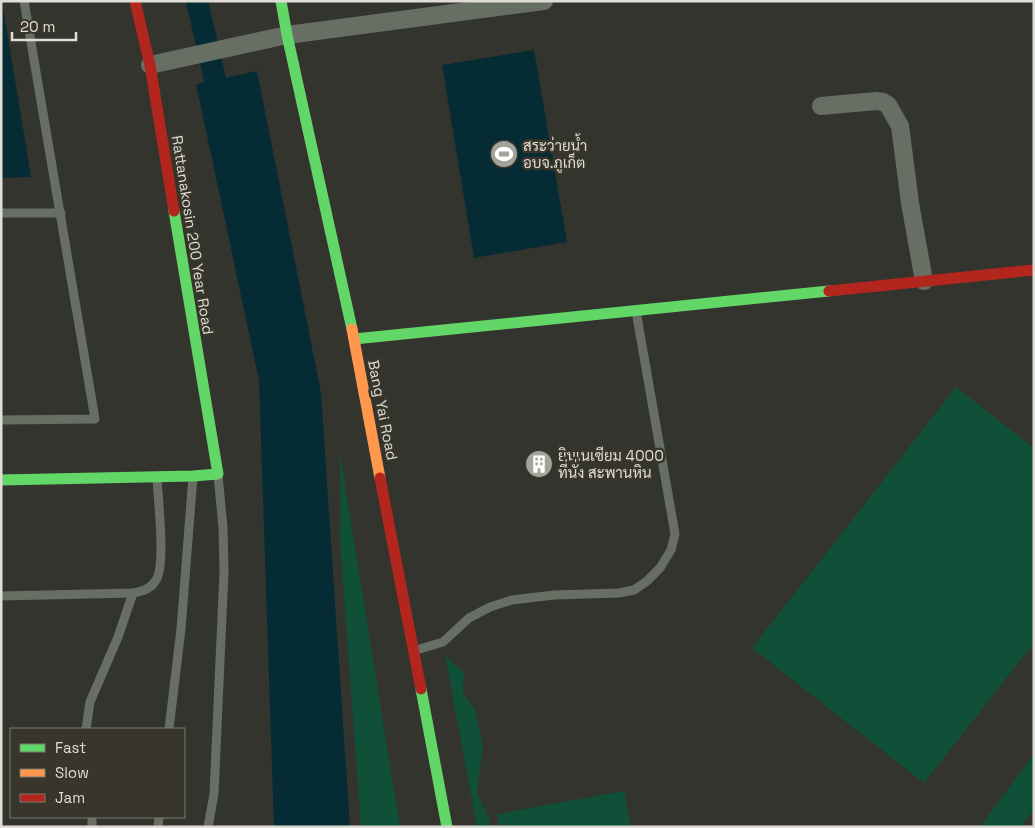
<svg xmlns="http://www.w3.org/2000/svg" width="1035" height="828" viewBox="0 0 1035 828" font-family="'Space Grotesk',Sarabun,sans-serif">
	<rect width="100%" height="100%" fill="#34342e"/>
	<g fill="#104f38">
		<path d="M 956,387 L 1034,448 L 1034,643 L 924,783 L 752,648 Z"/>
		<path d="M 340,454 L 400,827 L 361,827 L 340,541 Z"/>
		<path d="M 445,655 L 464,673 L 463,693 L 475,710 L 483,746 L 477,793 L 487,814 L 491,827 L 477,827 Z"/>
		<path d="M 1034,754 L 1034,810 L 1020,827 L 980,827 Z"/>
		<path d="M 624,791 L 631,827 L 499,827 L 497,814 Z"/>
	</g>
	<g fill="#052c34">
		<path d="M 1,2 L 2,2 L 31,177 L 1,178 Z"/>
		<path d="M 534,50 L 567,242 L 474,258 L 442,65 Z"/>
		<path d="M 257,71 L 321,393 L 350,827 L 274,827 L 259,380 L 196,84 Z"/>
	</g>
	<g fill="none" stroke-linecap="round" stroke-linejoin="round">
		<path stroke="#052c34" stroke-width="22" d="M 197,1 L 222,110"/>
		<g stroke="#676f65" stroke-width="9">
			<path d="M 1,213 L 61,213"/>
			<path d="M 1,420 L 95,419 L 24,1"/>
			<path d="M 1,596 L 133,593 C 143,591 151,589 156,580 C 166,565 158,499 157,478"/>
			<path d="M 413,651 L 443,642 L 469,618 L 490,607 L 512,600 L 554,595 L 619,593 L 634,590 L 647,581 L 660,568 L 671,550 L 675,534 L 636,311"/>
			<path d="M 86,729 L 90,702 L 118,637 L 133,593"/>
			<path d="M 169,729 L 181,629 L 193,476"/>
			<path d="M 92,827 L 92,817"/>
			<path d="M 158,827 L 159,817"/>
			<path d="M 208,827 L 214,794 L 224,572 L 223,528 L 218,475"/>
		</g>
		<g stroke="#676f65" stroke-width="18">
			<path d="M 150,65 L 287,35 L 544,1"/>
			<path d="M 821,106 L 876,101 L 883,102 L 888,105 L 900,126 L 910,203 L 924,281"/>
		</g>
		<g stroke="#63d668" stroke-width="11">
			<path d="M 281,1 L 287,35 L 352,329"/>
			<path d="M 354,339 L 829,291"/>
			<path d="M 1,480 L 193,476 L 218,474 L 174,211"/>
			<path d="M 421,689 L 447,827"/>
		</g>
		<path stroke="#ff974d" stroke-width="11" d="M 352,329 L 380,478"/>
		<g stroke="#b3261e" stroke-width="11">
			<path d="M 135,1 L 150,65 L 174,211"/>
			<path d="M 829,291 L 1034,270"/>
			<path d="M 380,478 L 421,689"/>
		</g>
	</g>
	<defs>
		<g id="stadium-disc" transform="scale(1.4375)"><circle r="9.5" fill="#a3a29b" stroke="#38362a"/><path d="M0-5a6.5 5 0 1 0 0 10a6.5 5 0 1 0 0-10ZM-3.5-1.8h7v3.6h-7Z" fill="#fff"/></g>
		<g id="building-disc" transform="scale(1.4375)"><circle r="9.5" fill="#a3a29b" stroke="#38362a"/><path d="M-4-6H4V6H1V3H-1V6H-4ZM-2.5-4.3h1.7v1.8h-1.7ZM.8-4.3h1.7v1.8H.8ZM-2.5-1h1.7V.8h-1.7ZM.8-1h1.7V.8H.8Z" fill="#fff"/></g>
	</defs>
	<g fill-rule="evenodd">
		<use href="#stadium-disc" x="504" y="154"/>
		<use href="#building-disc" x="539" y="464"/>
	</g>
	<g text-anchor="middle" dominant-baseline="central" stroke-width="5" stroke-linejoin="round" paint-order="stroke">
		<g font-size="15" fill="#dfddd6" stroke="#38362a" text-anchor="start">
			<text x="523" y="145">สระว่ายน้ำ<tspan x="523" dy="17">อบจ.ภูเก็ต</tspan></text>
			<text x="558" y="455">ยิมเนเซียม 4000<tspan x="558" dy="17">ที่นั่ง สะพานหิน</tspan></text>
		</g>
		<g font-size="15" fill="#dfddd6" stroke="#38362a">
			<text transform="translate(193 235) rotate(81)">Rattanakosin 200 Year Road</text>
			<text transform="translate(383 410) rotate(79)">Bang Yai Road</text>
		</g>
	</g>
	<rect width="1035" height="828" fill="none" stroke="#dfddd6" stroke-width="5"/>
	<rect x="10" y="728" width="175" height="90" fill="#38362a" stroke="#7b796f"/>
	<rect x="20" y="744" width="25" height="8" fill="#63d668" stroke="#7b796f"/>
	<text x="55" y="753" font-size="15" fill="#dfddd6">Fast</text>
	<rect x="20" y="769" width="25" height="8" fill="#ff974d" stroke="#7b796f"/>
	<text x="55" y="778" font-size="15" fill="#dfddd6">Slow</text>
	<rect x="20" y="794" width="25" height="8" fill="#b3261e" stroke="#7b796f"/>
	<text x="55" y="803" font-size="15" fill="#dfddd6">Jam</text>
	<path d="M12 32v8h64v-8" fill="none" stroke="#dfddd6" stroke-width="2.5"/>
	<text x="20" y="32" font-size="15" fill="#dfddd6" stroke="#38362a" stroke-width="4" paint-order="stroke">20 m</text>
</svg>
